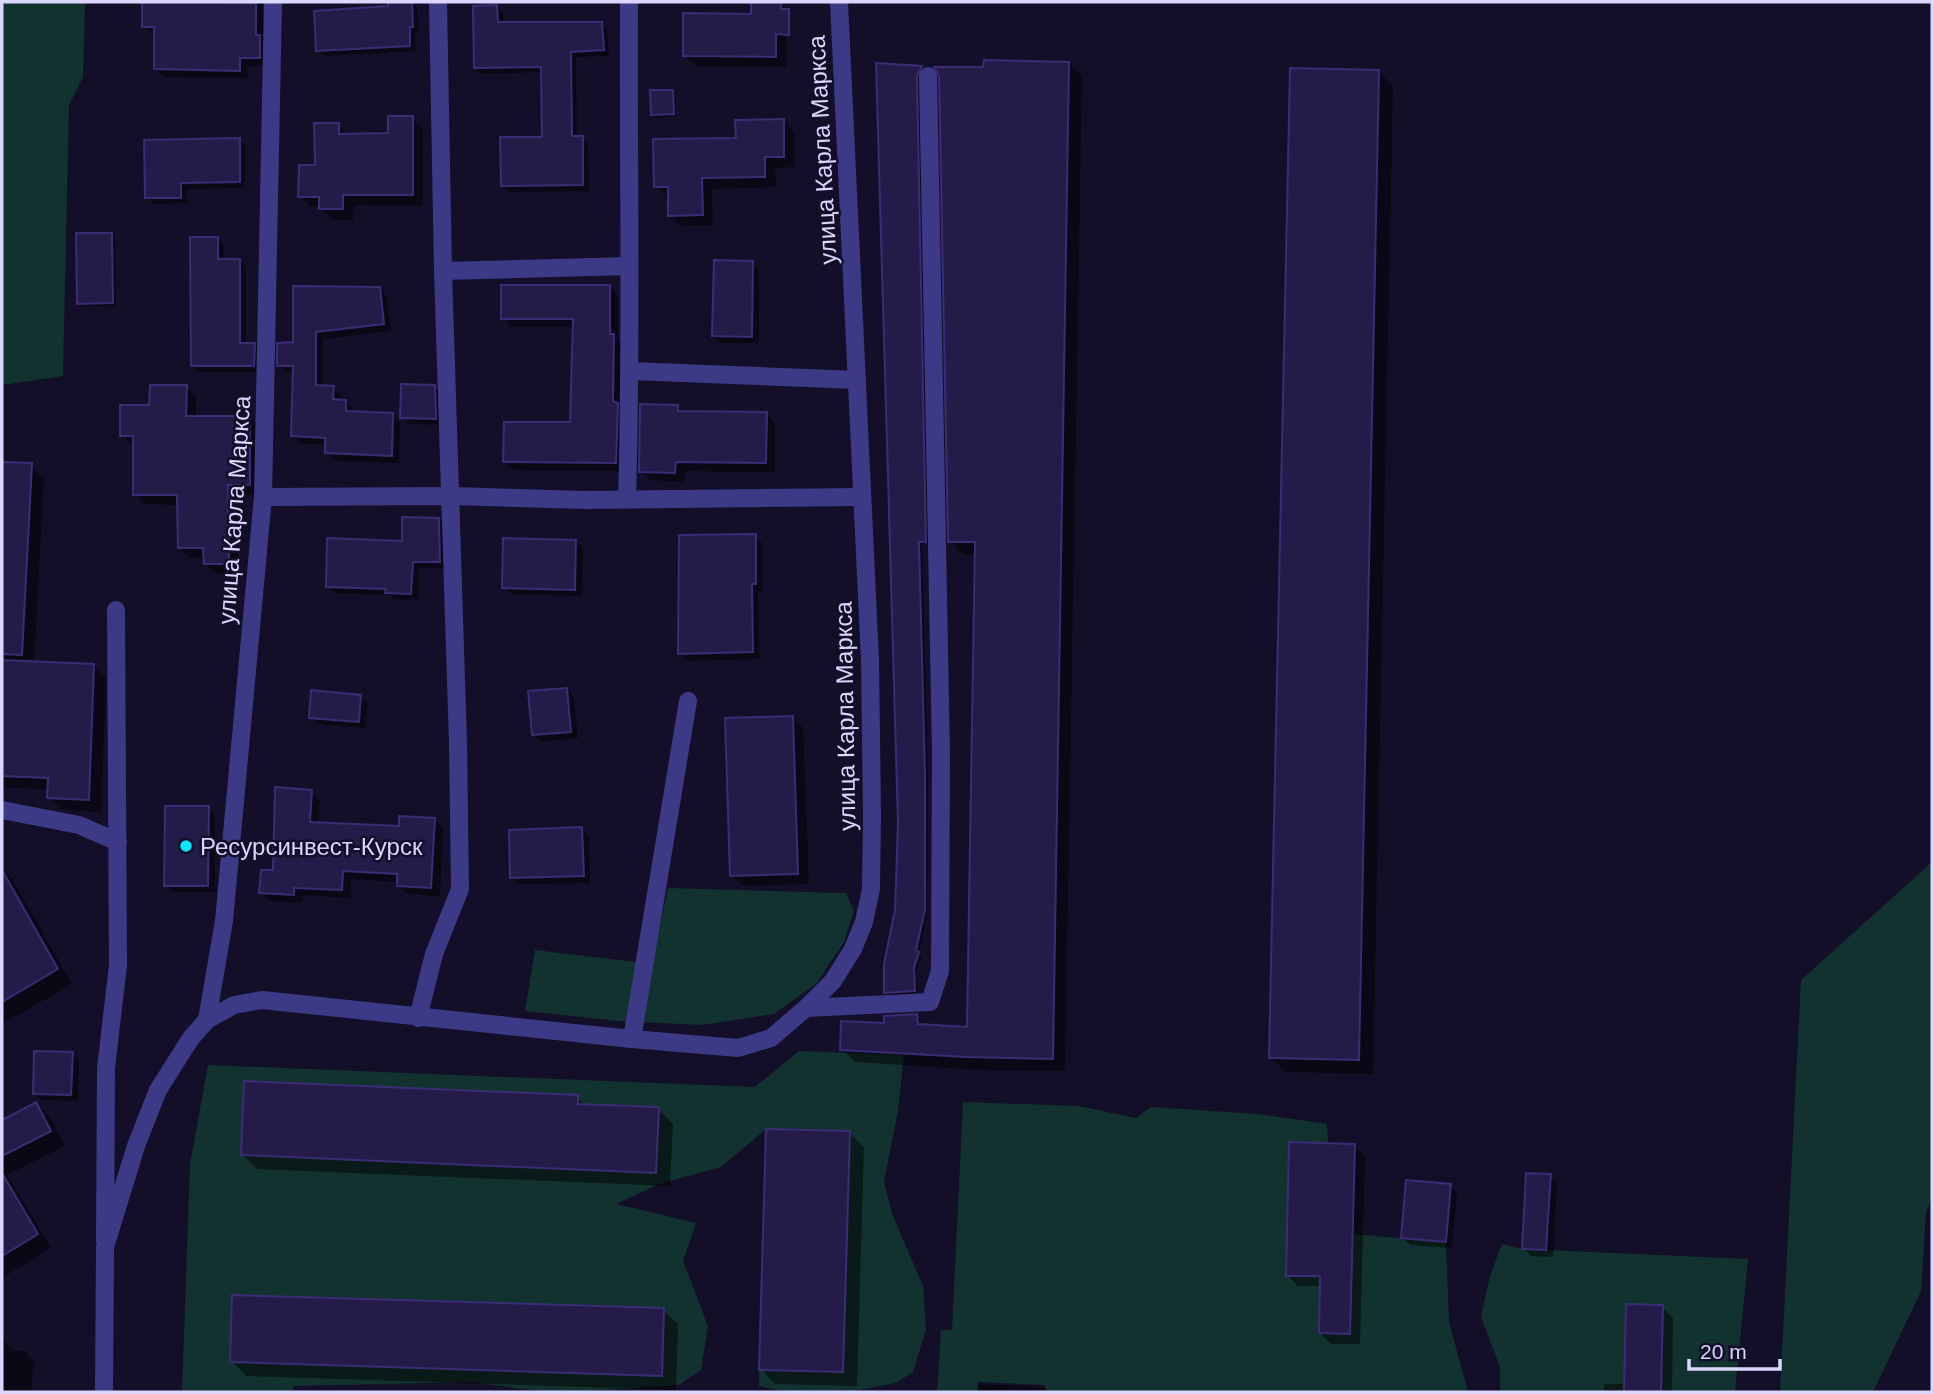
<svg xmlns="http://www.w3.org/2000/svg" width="1934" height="1394" viewBox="0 0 1934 1394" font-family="Helvetica,sans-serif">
	<rect width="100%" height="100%" fill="#130f28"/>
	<g fill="#123230">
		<path d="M 2,2 L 85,2 L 83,77 L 69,105 L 63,376 L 2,385 Z"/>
		<path d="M 1932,862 L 1932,1199 L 1926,1212 L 1921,1291 L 1873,1392 L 1780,1392 L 1801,980 Z"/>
		<path d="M 668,888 L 846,893 L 854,911 L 844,942 L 816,984 L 774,1014 L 702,1025 L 618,1021 L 525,1011 L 535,950 L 652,964 Z"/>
		<path d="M 799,1051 L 904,1055 L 898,1111 L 884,1181 L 892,1214 L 923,1286 L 926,1329 L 913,1372 L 896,1383 L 849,1392 L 782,1391 L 759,1386 L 759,1370 L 843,1372 L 850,1131 L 766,1129 L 721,1167 L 659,1184 L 616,1204 L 696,1223 L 683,1261 L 708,1326 L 701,1370 L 679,1385 L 574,1392 L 544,1392 L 472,1382 L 293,1386 L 293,1392 L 182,1392 L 190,1164 L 208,1065 L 755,1087 Z"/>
		<path d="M 963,1102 L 1078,1106 L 1136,1118 L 1151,1107 L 1257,1114 L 1327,1124 L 1328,1143 L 1289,1143 L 1286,1275 L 1320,1276 L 1319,1333 L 1350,1334 L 1353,1234 L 1446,1242 L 1449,1322 L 1468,1392 L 1045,1392 L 1045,1385 L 978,1382 L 977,1392 L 937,1392 L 941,1330 L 952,1330 Z"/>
		<path d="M 1502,1244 L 1522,1249 L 1748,1259 L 1735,1392 L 1500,1392 L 1500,1367 L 1481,1317 L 1490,1276 Z"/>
	</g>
	<g fill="#0007">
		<path d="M 144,2 L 263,2 L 264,41 L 268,66 L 247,66 L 248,78 L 164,77 L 156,68 L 156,34 L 152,34 L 144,26 Z"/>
		<path d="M 411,2 L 417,8 L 419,33 L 415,33 L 415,51 L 324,56 L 318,50 L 390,8 Z"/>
		<path d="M 497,7 L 503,13 L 503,24 L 601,23 L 607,29 L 609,56 L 576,57 L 577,138 L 582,138 L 588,144 L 589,191 L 509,192 L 503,186 L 543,138 L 543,72 L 481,74 L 476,68 Z"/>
		<path d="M 787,25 L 786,67 L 696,66 L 685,55 Z"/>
		<path d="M 1069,63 L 1082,76 L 1065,1071 L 981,1070 L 855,1062 L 842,1049 L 886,1025 L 916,1016 L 927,1027 L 969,1029 L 977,555 L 963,554 L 950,541 L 985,69 Z"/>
		<path d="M 878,65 L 921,68 L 924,71 L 919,80 L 928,544 L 922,544 L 928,777 L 927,914 L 919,954 L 922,957 L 916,972 L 918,994 L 889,995 L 886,992 L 897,910 L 899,823 Z"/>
		<path d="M 1379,72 L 1393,86 L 1373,1074 L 1286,1072 L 1271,1058 Z"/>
		<path d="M 672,91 L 675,94 L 676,116 L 655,118 L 652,115 Z"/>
		<path d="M 412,118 L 423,129 L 423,206 L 354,205 L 353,220 L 332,220 L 321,207 L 311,207 L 300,196 L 338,125 L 348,135 L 390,135 Z"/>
		<path d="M 783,121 L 794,132 L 795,167 L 775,168 L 776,187 L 712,189 L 713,225 L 681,226 L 670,215 L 670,197 L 656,186 L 737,139 Z"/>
		<path d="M 239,140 L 245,146 L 245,188 L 186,189 L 187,203 L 154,204 L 147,198 Z"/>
		<path d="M 111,234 L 115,237 L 116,306 L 82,306 L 79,303 Z"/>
		<path d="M 218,239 L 224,246 L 224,261 L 239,261 L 246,267 L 246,345 L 254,345 L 261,351 L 260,372 L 199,372 L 193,366 Z"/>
		<path d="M 752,263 L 759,270 L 759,343 L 721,343 L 714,336 Z"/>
		<path d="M 609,286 L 618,295 L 618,340 L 622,344 L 625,471 L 513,470 L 505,461 L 571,424 L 574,327 L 512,327 L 503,318 Z"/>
		<path d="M 380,289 L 387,297 L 391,331 L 323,339 L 323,387 L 333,388 L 341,395 L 341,401 L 346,402 L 353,409 L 353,413 L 392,415 L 400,422 L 399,463 L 334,461 L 327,453 L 327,444 L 300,444 L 293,436 L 295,373 L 287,373 L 279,365 L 295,343 Z"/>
		<path d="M 186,387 L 196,397 L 196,417 L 250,418 L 260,428 L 260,495 L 238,495 L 239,574 L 216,574 L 205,564 L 205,557 L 190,558 L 180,547 L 179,505 L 145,504 L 135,494 L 135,445 L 132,445 L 122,435 L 151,406 Z"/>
		<path d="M 435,387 L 442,394 L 443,425 L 409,424 L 402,417 Z"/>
		<path d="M 678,407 L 683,413 L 766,414 L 775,423 L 775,472 L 685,471 L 684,482 L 650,480 L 641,471 Z"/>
		<path d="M 2,463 L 31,465 L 44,478 L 34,663 L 94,666 L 106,679 L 101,812 L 62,810 L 49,797 L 49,790 L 2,787 Z"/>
		<path d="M 439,519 L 446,526 L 446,568 L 419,568 L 418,600 L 394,599 L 390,595 L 334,593 L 327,586 L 403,543 Z"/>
		<path d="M 755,536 L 762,543 L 763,591 L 758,591 L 759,659 L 687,661 L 680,653 Z"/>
		<path d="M 576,542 L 583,549 L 582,596 L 511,594 L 504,587 Z"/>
		<path d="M 567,689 L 574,697 L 578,738 L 541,742 L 534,735 Z"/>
		<path d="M 360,696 L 368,703 L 365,728 L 318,724 L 310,717 Z"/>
		<path d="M 792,717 L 803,728 L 809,884 L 743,886 L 732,875 Z"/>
		<path d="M 311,792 L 320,801 L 318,824 L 400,828 L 434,819 L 443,828 L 440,896 L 407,894 L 399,886 L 399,882 L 351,879 L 350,898 L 302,895 L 302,903 L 270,901 L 261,893 L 274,872 Z"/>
		<path d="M 208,808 L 215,815 L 215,892 L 173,892 L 166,885 Z"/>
		<path d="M 581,829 L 589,836 L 590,883 L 519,884 L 511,877 Z"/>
		<path d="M 2,869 L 12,879 L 72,984 L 2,1024 Z"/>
		<path d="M 72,1054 L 79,1061 L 78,1101 L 42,1100 L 34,1093 Z"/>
		<path d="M 577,1097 L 586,1106 L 658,1109 L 673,1124 L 670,1186 L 257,1169 L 243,1155 Z"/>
		<path d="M 36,1104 L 50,1118 L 65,1146 L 7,1175 L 51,1248 L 2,1278 L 2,1122 Z"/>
		<path d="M 849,1133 L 864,1147 L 857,1386 L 775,1384 L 761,1369 Z"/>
		<path d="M 1354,1146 L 1365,1157 L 1360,1344 L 1331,1344 L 1320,1333 L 1321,1286 L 1298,1286 L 1287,1275 Z"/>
		<path d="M 1550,1176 L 1557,1183 L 1553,1257 L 1531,1256 L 1524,1248 Z"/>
		<path d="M 1450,1185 L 1457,1193 L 1452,1248 L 1410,1245 L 1403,1238 Z"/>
		<path d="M 1662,1307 L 1673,1318 L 1672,1392 L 1604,1392 L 1604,1384 L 1626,1384 Z"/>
		<path d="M 663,1310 L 678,1324 L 676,1390 L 246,1376 L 232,1361 Z"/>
		<path d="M 2,1338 L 13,1351 L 24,1351 L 34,1361 L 31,1392 L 2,1392 Z"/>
		<path d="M 979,1384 L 1044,1387 L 1050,1392 L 978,1392 Z"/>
	</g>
	<g fill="#241b49" stroke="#3a2d75" stroke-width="2">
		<path d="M 142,2 L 256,3 L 256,35 L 260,35 L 260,58 L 240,58 L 240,71 L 154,69 L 154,27 L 142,27 Z"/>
		<path d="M 388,2 L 412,2 L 413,27 L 410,27 L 410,46 L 316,51 L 314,11 L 388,6 Z"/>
		<path d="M 751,2 L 781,2 L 781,9 L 789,9 L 789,35 L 776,34 L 776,57 L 683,56 L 683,13 L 751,14 Z"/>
		<path d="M 497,5 L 498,22 L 602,22 L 604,50 L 571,52 L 572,136 L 583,136 L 583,185 L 501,186 L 500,137 L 542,137 L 541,67 L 474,68 L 473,6 Z"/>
		<path d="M 984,60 L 1069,62 L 1053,1059 L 967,1057 L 840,1050 L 841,1021 L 884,1023 L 884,1016 L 917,1014 L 918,1024 L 967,1027 L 975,542 L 948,542 L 939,76 L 934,67 L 983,67 Z"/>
		<path d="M 876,63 L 922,66 L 917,76 L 926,542 L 919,542 L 925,773 L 925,910 L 916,950 L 919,952 L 914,968 L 915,991 L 884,993 L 884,964 L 895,910 L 898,823 Z"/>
		<path d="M 1290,68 L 1379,70 L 1359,1060 L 1269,1058 Z"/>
		<path d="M 650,90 L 673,90 L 674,114 L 651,115 Z"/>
		<path d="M 388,116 L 413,116 L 413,195 L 343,195 L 343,209 L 319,209 L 319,197 L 298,197 L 299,165 L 315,165 L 314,123 L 339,123 L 339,134 L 388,133 Z"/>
		<path d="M 784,119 L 784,157 L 765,157 L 765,177 L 702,178 L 703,215 L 668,216 L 668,187 L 654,187 L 653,139 L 736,138 L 735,120 Z"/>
		<path d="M 240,138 L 240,182 L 181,183 L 181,198 L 145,198 L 144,140 Z"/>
		<path d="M 76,233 L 112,233 L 113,303 L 77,304 Z"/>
		<path d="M 190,237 L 218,237 L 218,259 L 240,259 L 240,343 L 255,343 L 254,366 L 191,366 Z"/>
		<path d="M 714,260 L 753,261 L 752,337 L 712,336 Z"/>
		<path d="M 501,285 L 610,285 L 610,334 L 614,334 L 613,401 L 618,403 L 616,463 L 503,462 L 504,422 L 570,422 L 573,319 L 501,319 Z"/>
		<path d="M 293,286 L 380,287 L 384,324 L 316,332 L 316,385 L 334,386 L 333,399 L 346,400 L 346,411 L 393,413 L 392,456 L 325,453 L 325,438 L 291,436 L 293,366 L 277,366 L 277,343 L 293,342 Z"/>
		<path d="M 401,384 L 435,385 L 436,419 L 400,418 Z"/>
		<path d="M 150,385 L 187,385 L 186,416 L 250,416 L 250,485 L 228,485 L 229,564 L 204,564 L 203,548 L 178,548 L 177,495 L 133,495 L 133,436 L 120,436 L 120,405 L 149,405 Z"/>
		<path d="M 640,404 L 678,405 L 678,411 L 767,412 L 766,463 L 676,462 L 675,473 L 639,472 Z"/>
		<path d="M 2,462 L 32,463 L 22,655 L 2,654 Z"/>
		<path d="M 402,517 L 439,518 L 440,562 L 413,562 L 411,594 L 385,593 L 386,589 L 326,587 L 327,538 L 402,541 Z"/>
		<path d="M 756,534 L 756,584 L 752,584 L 753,652 L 678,654 L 679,535 Z"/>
		<path d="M 503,538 L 576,540 L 575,590 L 502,588 Z"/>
		<path d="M 2,660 L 94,664 L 89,800 L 47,798 L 48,778 L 2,776 Z"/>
		<path d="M 567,688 L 571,732 L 532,735 L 528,691 Z"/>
		<path d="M 311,690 L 361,695 L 359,722 L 309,718 Z"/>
		<path d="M 793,716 L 798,874 L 730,876 L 725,718 Z"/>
		<path d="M 275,787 L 312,790 L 310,822 L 399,826 L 399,816 L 435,818 L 431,888 L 397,886 L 397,874 L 343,871 L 342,890 L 294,888 L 294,895 L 259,893 L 261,870 L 273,870 Z"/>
		<path d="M 165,806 L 209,806 L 208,886 L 164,886 Z"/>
		<path d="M 582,827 L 584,876 L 510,878 L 509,830 Z"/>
		<path d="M 2,870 L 58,969 L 2,1002 Z"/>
		<path d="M 34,1051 L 73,1052 L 71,1095 L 33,1094 Z"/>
		<path d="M 244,1081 L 578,1095 L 578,1104 L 659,1107 L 656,1173 L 241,1155 Z"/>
		<path d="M 36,1102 L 51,1131 L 2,1156 L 2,1120 Z"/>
		<path d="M 766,1129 L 850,1131 L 843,1372 L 759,1370 Z"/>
		<path d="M 1289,1142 L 1355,1144 L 1350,1334 L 1319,1333 L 1320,1276 L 1286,1276 Z"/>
		<path d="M 2,1173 L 38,1234 L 2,1256 Z"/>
		<path d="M 1526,1173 L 1551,1174 L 1546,1250 L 1522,1249 Z"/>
		<path d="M 1406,1180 L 1451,1184 L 1446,1242 L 1401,1238 Z"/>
		<path d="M 232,1295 L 664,1308 L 662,1376 L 230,1362 Z"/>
		<path d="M 1626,1304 L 1663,1305 L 1661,1392 L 1624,1392 Z"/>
	</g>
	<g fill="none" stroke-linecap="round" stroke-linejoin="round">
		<g stroke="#3c3a87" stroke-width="18">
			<path d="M 263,497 L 450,496 L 585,500 L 862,497"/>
			<path d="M 2,810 L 79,825 L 118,842"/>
			<path d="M 806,1008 L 930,1002 L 940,971 L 941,753 L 928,76"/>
			<path d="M 632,1039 L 688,701"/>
			<path d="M 105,1240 L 106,1068 L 118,965 L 116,610"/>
		</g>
		<g stroke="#3c3a87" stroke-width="18">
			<path d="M 443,271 L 629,266"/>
			<path d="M 631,371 L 857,380"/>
			<path d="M 627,499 C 632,333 628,168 629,2"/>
			<path d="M 418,1018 L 434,954 L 460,889 L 458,743 L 443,271 L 438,2"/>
			<path d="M 207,1020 L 224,921 L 263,497 L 273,2"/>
			<path d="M 104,1392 L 105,1247 L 136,1146 L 158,1090 L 191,1038 L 207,1020 L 234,1005 L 262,1000 L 632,1039 L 738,1048 L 771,1038 L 806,1008 L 833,981 L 853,949 L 864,922 L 871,889 L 872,815 L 870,660 L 839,2"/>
		</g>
	</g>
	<circle fill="#02e9ff" stroke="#130f28" stroke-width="2.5" cx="186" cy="846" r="7"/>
	<g text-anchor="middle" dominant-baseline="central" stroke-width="5" stroke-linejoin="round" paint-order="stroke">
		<g font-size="24" fill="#dad6ff" stroke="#130f28">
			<text transform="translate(822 150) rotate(-93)">улица Карла Маркса</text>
			<text transform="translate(234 510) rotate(-86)">улица Карла Маркса</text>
			<text transform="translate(845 716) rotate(-91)">улица Карла Маркса</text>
		</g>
		<g font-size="24" fill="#dad6ff" stroke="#130f28" text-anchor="start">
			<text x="200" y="846">Ресурсинвест-Курск</text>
		</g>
	</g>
	<rect width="1934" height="1394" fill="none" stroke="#dad6ff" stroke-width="7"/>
	<path d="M1689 1359v10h91v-10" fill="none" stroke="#dad6ff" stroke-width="3.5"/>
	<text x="1700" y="1359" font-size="21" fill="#dad6ff" stroke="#130f28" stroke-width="5" paint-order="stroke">20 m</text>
</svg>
